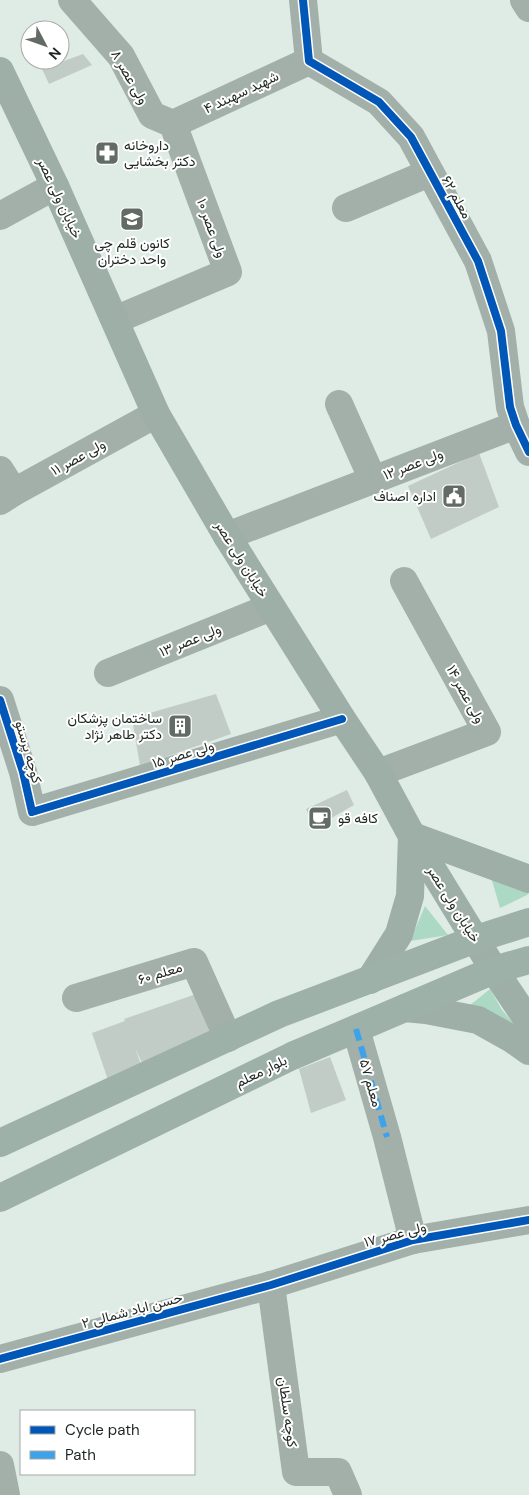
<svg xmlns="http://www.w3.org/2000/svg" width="529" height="1495" viewBox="0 0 529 1495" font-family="'DM Sans',Vazirmatn,sans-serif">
	<rect width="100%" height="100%" fill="#dfebe5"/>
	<g fill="#acd9c3">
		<path d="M 491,877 L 529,894 L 500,908 Z"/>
		<path d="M 425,906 L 448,935 L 410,941 Z"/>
		<path d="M 490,989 L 502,1010 L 521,1032 L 469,1006 Z"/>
	</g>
	<g fill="#c2ccc7">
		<path d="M 83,54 L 92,65 L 49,84 L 42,69 Z"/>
		<path d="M 479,453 L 499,507 L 431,539 L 408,486 Z"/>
		<path d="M 216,694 L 231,734 L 140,766 L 132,718 Z"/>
		<path d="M 347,790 L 354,805 L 314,828 L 306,809 Z"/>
		<path d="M 202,992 L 210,1034 L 144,1067 L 135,1048 L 142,1067 L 109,1083 L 92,1033 L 125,1021 L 124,1019 Z"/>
		<path d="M 330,1057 L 346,1100 L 311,1113 L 299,1069 Z"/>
	</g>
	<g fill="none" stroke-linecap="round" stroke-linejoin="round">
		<g stroke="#a2b0a9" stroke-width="28">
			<path d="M 72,0 L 121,56 L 152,115 L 173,124"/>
			<path d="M 303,0 L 309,61 L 379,102 L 411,137 L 478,261 L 501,331 L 510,407 L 516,425 L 529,452"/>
			<path d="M 524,0 L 529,8"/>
			<path d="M 173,124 L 309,61"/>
			<path d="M 346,208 L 429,173"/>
			<path d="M 0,216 L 55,186"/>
			<path d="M 115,320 L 228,272 L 173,124"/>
			<path d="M 339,404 L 373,480"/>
			<path d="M 0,470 L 14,492"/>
			<path d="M 0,501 L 14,492 L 156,414"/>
			<path d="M 227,536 L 516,425"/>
			<path d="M 108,673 L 271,607"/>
			<path d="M 0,700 L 23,772 L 32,812 L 342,719"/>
			<path d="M 378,773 L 487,732 L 404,581"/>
			<path d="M 76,998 L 194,962 L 228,1038"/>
			<path d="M 356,1029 L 387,1137 L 413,1240"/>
			<path d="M 271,1285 L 296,1472 L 338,1472 L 348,1495"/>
			<path d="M 0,1359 L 271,1285 L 413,1240 L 529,1220"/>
			<path d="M 0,1465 L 6,1495"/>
		</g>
		<g stroke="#9eafa7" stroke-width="28">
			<path d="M 0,71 L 55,186 L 156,414 L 227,536 L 342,719 L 378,773 L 412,836 L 494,970 L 529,1022"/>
			<path d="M 370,980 L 399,934 L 410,896 L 412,836 L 529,879"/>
			<path d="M 405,1008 L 426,1010 L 478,1020 L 512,1039 L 529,1051"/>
		</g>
		<g stroke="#9eb1a9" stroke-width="28">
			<path d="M 0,1143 L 279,1014 L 476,939 L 529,922"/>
			<path d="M 0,1198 L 292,1056 L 494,970 L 529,960"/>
		</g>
		<path stroke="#3da2ea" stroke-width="6" stroke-dasharray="12 6" stroke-linecap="butt" d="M 356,1029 L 387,1137"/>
		<g stroke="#fff" stroke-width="11">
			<g id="cycleway">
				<path d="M 303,0 L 309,61 L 379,102 L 411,137 L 478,261 L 501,331 L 510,407 L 516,425 L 529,452"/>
				<path d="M 0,700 L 23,772 L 32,812 L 342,719"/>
				<path d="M 0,1359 L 271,1285 L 413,1240 L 529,1220"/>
			</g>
		</g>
		<use href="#cycleway" stroke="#0057b8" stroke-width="8"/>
	</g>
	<defs>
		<g id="pharmacy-square" transform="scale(1.25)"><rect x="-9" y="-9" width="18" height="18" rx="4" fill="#626b66" stroke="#fff"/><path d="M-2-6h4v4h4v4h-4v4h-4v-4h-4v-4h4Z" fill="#fff"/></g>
		<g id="school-square" transform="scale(1.25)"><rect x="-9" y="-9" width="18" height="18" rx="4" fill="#626b66" stroke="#fff"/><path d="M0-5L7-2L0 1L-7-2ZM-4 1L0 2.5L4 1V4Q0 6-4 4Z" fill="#fff"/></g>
		<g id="civic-square" transform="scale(1.25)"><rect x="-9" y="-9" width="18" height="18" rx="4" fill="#626b66" stroke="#fff"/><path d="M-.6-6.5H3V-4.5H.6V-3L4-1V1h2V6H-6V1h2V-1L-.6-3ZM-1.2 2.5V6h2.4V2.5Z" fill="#fff"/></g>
		<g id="building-square" transform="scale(1.25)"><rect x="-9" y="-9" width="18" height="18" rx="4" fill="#626b66" stroke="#fff"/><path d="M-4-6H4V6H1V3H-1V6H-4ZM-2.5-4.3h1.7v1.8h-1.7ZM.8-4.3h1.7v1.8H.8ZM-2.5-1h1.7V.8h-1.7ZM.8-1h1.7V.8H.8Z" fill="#fff"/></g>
		<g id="cafe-square" transform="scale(1.25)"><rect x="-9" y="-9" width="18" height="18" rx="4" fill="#626b66" stroke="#fff"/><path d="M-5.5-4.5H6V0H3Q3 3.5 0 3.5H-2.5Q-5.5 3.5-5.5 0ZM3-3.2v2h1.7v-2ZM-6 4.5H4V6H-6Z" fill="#fff"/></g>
	</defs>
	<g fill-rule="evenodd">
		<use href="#pharmacy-square" x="107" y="153"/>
		<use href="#school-square" x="132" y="219"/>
		<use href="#civic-square" x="454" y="496"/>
		<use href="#building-square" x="180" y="726"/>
		<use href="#cafe-square" x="320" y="818"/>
	</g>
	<g text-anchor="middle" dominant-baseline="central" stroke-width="4" stroke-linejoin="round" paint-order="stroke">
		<g font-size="14" fill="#1e2622" stroke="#fff">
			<text transform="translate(130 77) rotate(60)">ولی عصر ۸</text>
			<text transform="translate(241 92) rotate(-25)">شهید سهبند ۴</text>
			<text transform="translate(457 197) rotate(61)">معلم ۶۲</text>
			<text transform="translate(60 198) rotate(65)">خیابان ولی عصر</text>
			<text transform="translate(212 228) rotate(70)">ولی عصر ۱۰</text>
			<text transform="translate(78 457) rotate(-29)">ولی عصر ۱۱</text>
			<text transform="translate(413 464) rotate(-21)">ولی عصر ۱۲</text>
			<text transform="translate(242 559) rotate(58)">خیابان ولی عصر</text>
			<text transform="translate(190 640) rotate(-22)">ولی عصر ۱۳</text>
			<text transform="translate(466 694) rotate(61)">ولی عصر ۱۴</text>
			<text transform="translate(29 752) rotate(74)">کوچه پرستو</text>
			<text transform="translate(183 754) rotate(-17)">ولی عصر ۱۵</text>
			<text transform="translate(454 904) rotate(58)">خیابان ولی عصر</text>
			<text transform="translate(160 973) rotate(-17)">معلم ۶۰</text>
			<text transform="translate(261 1071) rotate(-26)">بلوار معلم</text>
			<text transform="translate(371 1083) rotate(74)">معلم ۵۷</text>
			<text transform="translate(395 1234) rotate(-15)">ولی عصر ۱۷</text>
			<text transform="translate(132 1310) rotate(-15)">حسن اباد شمالی ۲</text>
			<text transform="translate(288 1412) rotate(82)">کوچه سلطان</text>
		</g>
		<g font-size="14" fill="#1e2622" stroke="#fff" text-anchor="start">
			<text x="124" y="145">داروخانه<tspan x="124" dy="16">دکتر بخشایی</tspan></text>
			<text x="132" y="243" text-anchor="middle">کانون قلم چی<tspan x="132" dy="16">واحد دختران</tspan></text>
			<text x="436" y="496" text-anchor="end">اداره اصناف</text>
			<text x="162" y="718" text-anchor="end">ساختمان پزشکان<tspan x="162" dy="16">دکتر طاهر نژاد</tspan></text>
			<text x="338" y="818">کافه قو</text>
		</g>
	</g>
	<rect x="20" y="1410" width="175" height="65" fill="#ffffff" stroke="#a5a8a7"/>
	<rect x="30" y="1426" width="25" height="8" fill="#0057b8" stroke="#a5a8a7"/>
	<text x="65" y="1435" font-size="15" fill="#1e2622">Cycle path</text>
	<rect x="30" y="1451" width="25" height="8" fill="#3da2ea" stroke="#a5a8a7"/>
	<text x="65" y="1460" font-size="15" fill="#1e2622">Path</text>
	<g transform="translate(45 45) rotate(131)"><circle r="24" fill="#ffffff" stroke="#a5a8a7"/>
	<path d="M0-4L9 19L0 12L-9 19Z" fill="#626b66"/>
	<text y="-8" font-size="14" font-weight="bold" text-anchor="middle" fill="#1e2622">N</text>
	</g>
</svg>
